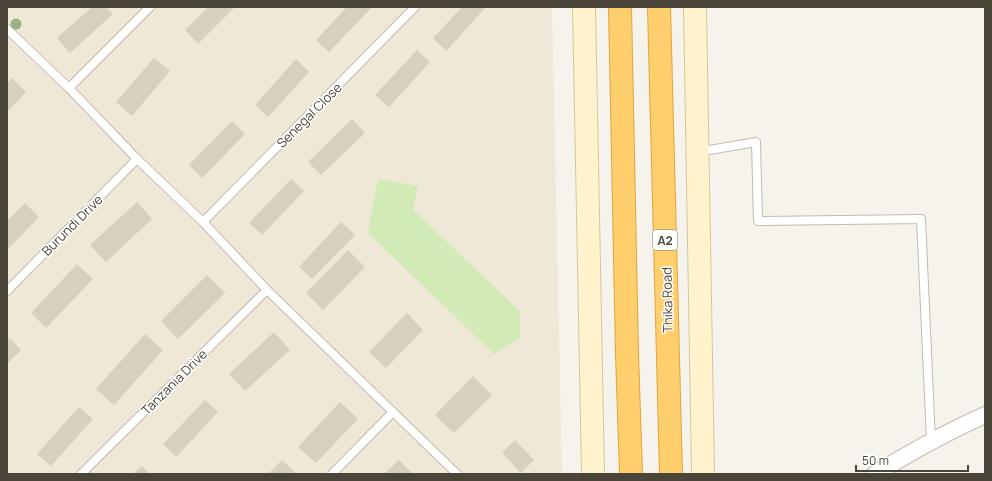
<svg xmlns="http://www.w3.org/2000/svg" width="992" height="481" viewBox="0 0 992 481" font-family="Manrope,sans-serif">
	<rect width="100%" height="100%" fill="#f6f3ec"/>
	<path fill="#efe8d6" d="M 7,7 L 552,7 L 562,474 L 7,474 Z"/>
	<path fill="#d2eab5" d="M 378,179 L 418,186 L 413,210 L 520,311 L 520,338 L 494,354 L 368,233 Z"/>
	<g fill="#d8cfc1">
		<path d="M 92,7 L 106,7 L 113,14 L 70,53 L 57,38 Z"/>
		<path d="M 208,7 L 235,7 L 198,44 L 185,30 Z"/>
		<path d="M 347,7 L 372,7 L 329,52 L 316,40 Z"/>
		<path d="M 462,7 L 486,7 L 446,51 L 433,38 Z"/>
		<path d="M 417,50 L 430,62 L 389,107 L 375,95 Z"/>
		<path d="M 154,58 L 170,71 L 132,116 L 116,102 Z"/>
		<path d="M 296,59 L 309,72 L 268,117 L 255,105 Z"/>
		<path d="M 12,78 L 26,92 L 7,112 L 7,83 Z"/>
		<path d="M 352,119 L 365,133 L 321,175 L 308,162 Z"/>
		<path d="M 232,121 L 245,134 L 202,178 L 189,165 Z"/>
		<path d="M 291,179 L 304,191 L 262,235 L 249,223 Z"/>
		<path d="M 137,202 L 152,219 L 106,262 L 90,245 Z"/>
		<path d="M 25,203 L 39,217 L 7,250 L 7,221 Z"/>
		<path d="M 341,222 L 355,235 L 312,279 L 299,267 Z"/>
		<path d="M 348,250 L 365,267 L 323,310 L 306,293 Z"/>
		<path d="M 77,264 L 93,279 L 46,328 L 31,313 Z"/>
		<path d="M 207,275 L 225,293 L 178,339 L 161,321 Z"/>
		<path d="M 407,313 L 423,330 L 386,368 L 369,352 Z"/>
		<path d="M 274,332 L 290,350 L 245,391 L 229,374 Z"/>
		<path d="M 145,334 L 163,350 L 114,405 L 96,389 Z"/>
		<path d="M 10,338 L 21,350 L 7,364 L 7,341 Z"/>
		<path d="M 473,376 L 492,395 L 454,433 L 435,415 Z"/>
		<path d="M 205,400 L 218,412 L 176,457 L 163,444 Z"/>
		<path d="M 340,402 L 358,419 L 316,463 L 298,447 Z"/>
		<path d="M 79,407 L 93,419 L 51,466 L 37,454 Z"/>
		<path d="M 515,440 L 534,460 L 521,473 L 502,453 Z"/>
		<path d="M 282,460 L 297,474 L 268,474 Z"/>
		<path d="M 399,460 L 413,474 L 384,474 Z"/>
		<path d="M 142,466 L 149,474 L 133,474 Z"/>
	</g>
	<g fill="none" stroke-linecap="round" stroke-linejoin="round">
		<g stroke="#c2bbae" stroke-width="10">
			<g id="lane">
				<path d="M 7,29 L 69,88 L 137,159 L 203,222 L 267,290 L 457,474"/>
				<path d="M 69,88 L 150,7"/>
				<path d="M 698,152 L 756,142 L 758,221 L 921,219 L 931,441"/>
				<path d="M 203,222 L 415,7"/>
				<path d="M 7,291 L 137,159"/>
				<path d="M 81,474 L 267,290"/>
				<path d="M 332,474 L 393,412"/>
			</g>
		</g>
		<g stroke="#c2bbae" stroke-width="18">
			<path id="street" d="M 875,474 C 911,452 947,432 985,415"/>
		</g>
		<g stroke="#d6c79b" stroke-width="24">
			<g id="secondary">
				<path d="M 584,7 L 593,474"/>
				<path d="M 695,7 L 703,474"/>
			</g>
		</g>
		<g stroke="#e0a43c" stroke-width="24">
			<g id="highway">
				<path d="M 620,7 L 627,354 L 631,474"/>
				<path d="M 659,7 L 671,474"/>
			</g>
		</g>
		<use href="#lane" stroke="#fff" stroke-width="8"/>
		<use href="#street" stroke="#fff" stroke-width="16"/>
		<use href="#secondary" stroke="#fff3cd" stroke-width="22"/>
		<use href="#highway" stroke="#ffcf6e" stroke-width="22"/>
	</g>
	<circle fill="#97b381" cx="16" cy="24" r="5.5"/>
	<g text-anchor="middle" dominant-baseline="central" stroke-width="3" stroke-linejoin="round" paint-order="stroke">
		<rect fill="#fff" stroke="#817c74" stroke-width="1" x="653" y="230" width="24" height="20" rx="3"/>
		<g font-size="12" font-weight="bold" fill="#4b4439">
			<text x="665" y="240">A2</text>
		</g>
		<g font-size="13" fill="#4b4439" stroke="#fff">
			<text transform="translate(309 115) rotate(-45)">Senegal Close</text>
			<text transform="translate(72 225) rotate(-45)">Burundi Drive</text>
			<text transform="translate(667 300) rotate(-91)">Thika Road</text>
			<text transform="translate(174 382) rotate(-45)">Tanzania Drive</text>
		</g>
	</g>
	<rect width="992" height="481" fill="none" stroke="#4b4439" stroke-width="16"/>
	<path d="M856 465v6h112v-6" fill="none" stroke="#4b4439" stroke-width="2"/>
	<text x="862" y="465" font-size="12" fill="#4b4439" stroke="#ffffff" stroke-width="3" paint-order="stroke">50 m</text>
</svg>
